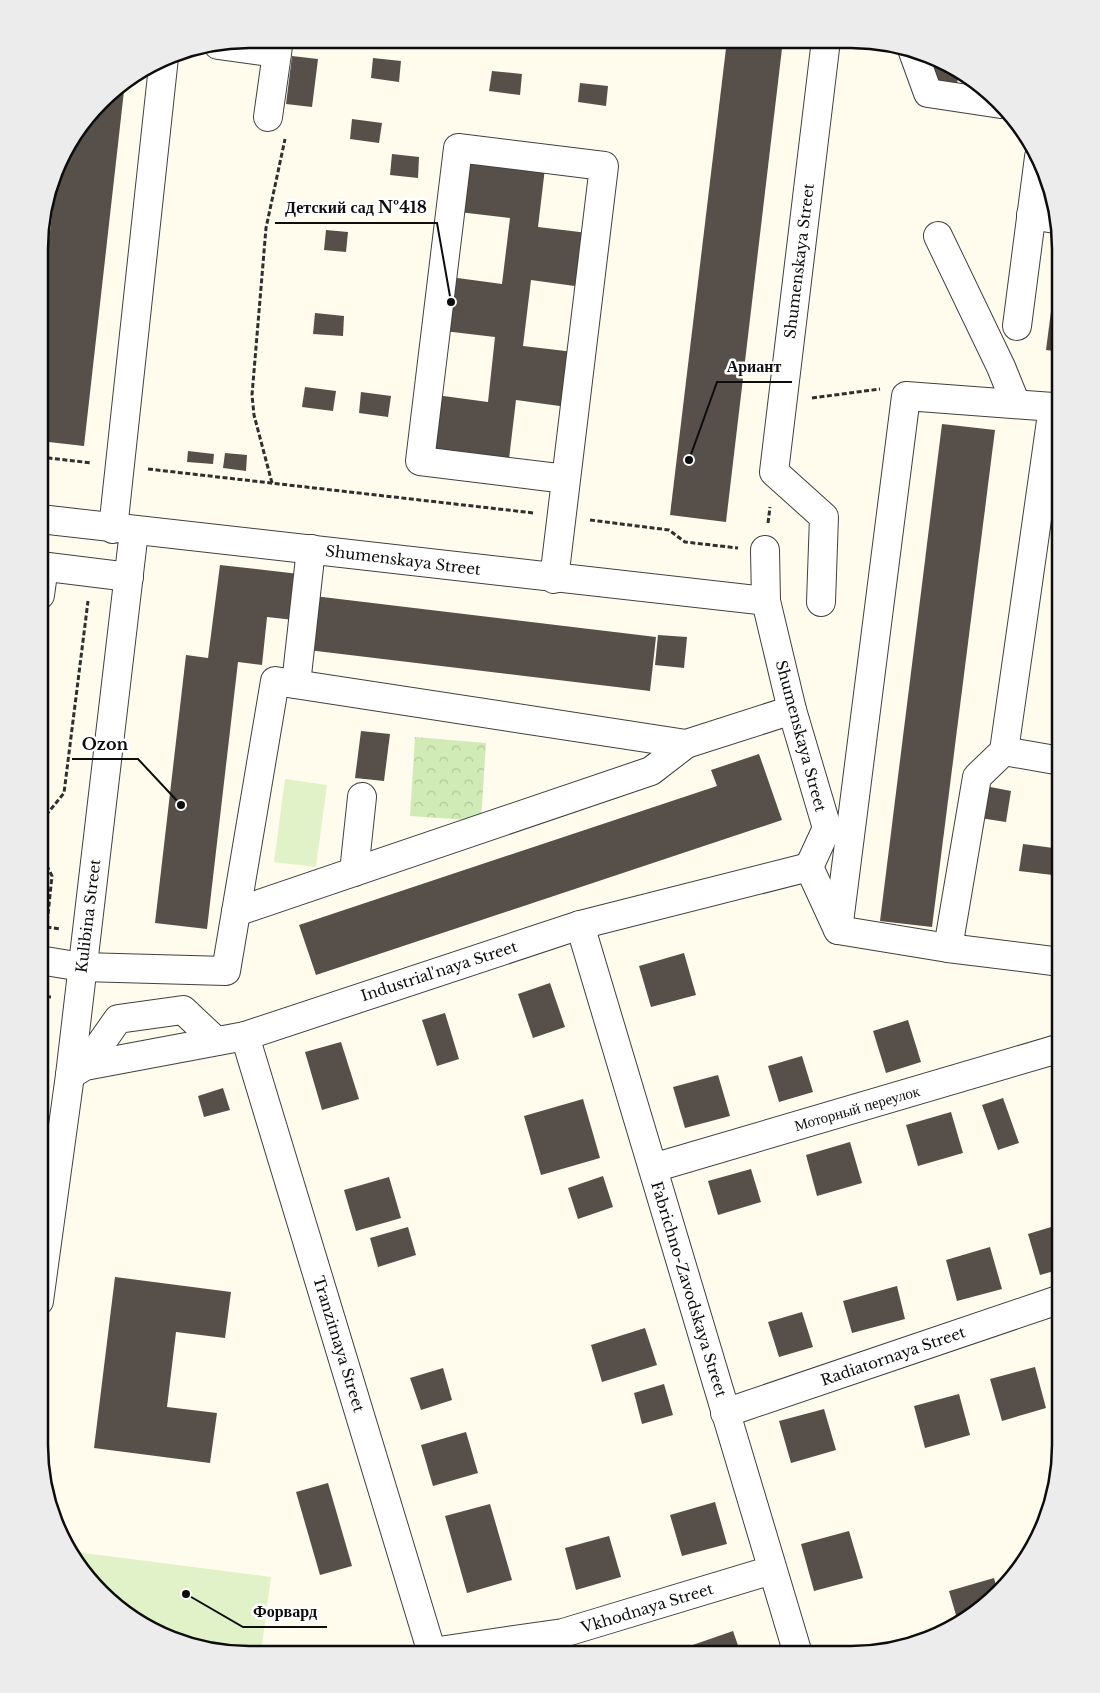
<svg xmlns="http://www.w3.org/2000/svg" width="1100" height="1693" viewBox="0 0 1100 1693" font-family="'Libre Baskerville',serif">
	<defs>
		<pattern id="park-crowns" width="20" height="18" patternUnits="userSpaceOnUse" patternTransform="scale(1.25)"><rect width="20" height="18" fill="#d0ebb6"/><path d="M2 6a3 3 0 1 1 6 0M12 15a3 3 0 1 1 6 0" fill="none" stroke="#b1c89b"/></pattern>
	</defs>
	<rect width="100%" height="100%" fill="#fffcee"/>
	<path fill="url(#park-crowns)" d="M 415,737 L 486,743 L 481,821 L 410,816 Z"/>
	<g fill="#e2f2c8">
		<path d="M 285,779 L 327,785 L 316,867 L 274,862 Z"/>
		<path d="M 76,1552 L 271,1577 L 261,1653 L 221,1652 L 168,1638 L 121,1611 L 82,1572 L 75,1559 Z"/>
	</g>
	<g fill="#574f49">
		<path d="M 727,40 L 783,40 L 726,522 L 670,515 Z"/>
		<path d="M 292,56 L 318,59 L 312,107 L 286,104 Z"/>
		<path d="M 933,56 L 959,70 L 956,91 L 929,88 Z"/>
		<path d="M 373,58 L 401,61 L 399,82 L 371,78 Z"/>
		<path d="M 492,71 L 522,74 L 520,95 L 489,91 Z"/>
		<path d="M 125,82 L 84,446 L 40,441 L 40,316 L 58,165 L 61,155 L 110,91 Z"/>
		<path d="M 580,83 L 608,86 L 606,106 L 578,102 Z"/>
		<path d="M 352,119 L 382,123 L 379,143 L 350,139 Z"/>
		<path d="M 392,154 L 419,157 L 418,178 L 390,175 Z"/>
		<path d="M 465,158 L 545,168 L 538,227 L 588,233 L 582,287 L 531,280 L 523,346 L 574,352 L 567,407 L 516,400 L 509,459 L 430,449 L 436,395 L 488,402 L 495,337 L 444,331 L 450,277 L 502,284 L 510,218 L 459,212 Z"/>
		<path d="M 326,230 L 348,232 L 346,252 L 324,250 Z"/>
		<path d="M 1060,242 L 1061,249 L 1061,352 L 1046,350 Z"/>
		<path d="M 315,313 L 344,316 L 343,336 L 313,334 Z"/>
		<path d="M 305,387 L 336,391 L 333,411 L 302,407 Z"/>
		<path d="M 361,392 L 391,396 L 388,417 L 359,413 Z"/>
		<path d="M 942,424 L 995,430 L 932,927 L 880,921 Z"/>
		<path d="M 188,451 L 214,454 L 213,464 L 187,462 Z"/>
		<path d="M 225,453 L 247,455 L 246,471 L 223,468 Z"/>
		<path d="M 220,565 L 299,574 L 294,620 L 267,617 L 262,665 L 238,662 L 207,929 L 155,923 L 186,655 L 208,658 Z"/>
		<path d="M 314,596 L 656,637 L 650,691 L 308,650 Z"/>
		<path d="M 658,635 L 687,637 L 684,668 L 655,665 Z"/>
		<path d="M 361,731 L 390,734 L 384,781 L 355,778 Z"/>
		<path d="M 759,754 L 782,820 L 316,975 L 299,925 L 717,786 L 711,770 Z"/>
		<path d="M 985,786 L 1011,791 L 1006,822 L 980,818 Z"/>
		<path d="M 1023,844 L 1061,849 L 1061,876 L 1019,871 Z"/>
		<path d="M 684,953 L 696,995 L 651,1007 L 639,966 Z"/>
		<path d="M 550,983 L 565,1027 L 533,1038 L 518,994 Z"/>
		<path d="M 445,1013 L 459,1059 L 437,1066 L 422,1020 Z"/>
		<path d="M 908,1020 L 921,1062 L 886,1073 L 873,1031 Z"/>
		<path d="M 341,1042 L 359,1099 L 322,1110 L 305,1052 Z"/>
		<path d="M 802,1056 L 813,1092 L 779,1102 L 768,1066 Z"/>
		<path d="M 718,1075 L 730,1116 L 685,1128 L 673,1087 Z"/>
		<path d="M 223,1088 L 230,1110 L 204,1117 L 198,1096 Z"/>
		<path d="M 1003,1098 L 1019,1143 L 998,1150 L 982,1105 Z"/>
		<path d="M 583,1099 L 600,1158 L 541,1175 L 524,1116 Z"/>
		<path d="M 951,1112 L 963,1153 L 918,1166 L 906,1125 Z"/>
		<path d="M 850,1142 L 862,1183 L 817,1196 L 806,1155 Z"/>
		<path d="M 751,1169 L 761,1202 L 718,1215 L 708,1181 Z"/>
		<path d="M 603,1176 L 613,1207 L 578,1219 L 568,1188 Z"/>
		<path d="M 389,1177 L 401,1218 L 356,1231 L 344,1190 Z"/>
		<path d="M 1061,1224 L 1061,1269 L 1040,1275 L 1028,1234 Z"/>
		<path d="M 408,1227 L 416,1255 L 378,1267 L 370,1238 Z"/>
		<path d="M 990,1247 L 1002,1289 L 957,1301 L 946,1260 Z"/>
		<path d="M 115,1277 L 231,1292 L 225,1338 L 176,1332 L 167,1407 L 217,1413 L 210,1463 L 94,1448 Z"/>
		<path d="M 897,1286 L 905,1319 L 852,1333 L 843,1301 Z"/>
		<path d="M 802,1312 L 813,1347 L 779,1357 L 768,1322 Z"/>
		<path d="M 645,1328 L 657,1365 L 602,1382 L 591,1345 Z"/>
		<path d="M 1035,1367 L 1046,1408 L 1002,1421 L 990,1379 Z"/>
		<path d="M 443,1368 L 452,1400 L 421,1410 L 410,1378 Z"/>
		<path d="M 664,1384 L 673,1415 L 642,1424 L 634,1393 Z"/>
		<path d="M 959,1394 L 970,1435 L 925,1448 L 914,1406 Z"/>
		<path d="M 824,1409 L 836,1450 L 791,1463 L 779,1421 Z"/>
		<path d="M 466,1432 L 478,1473 L 433,1486 L 421,1445 Z"/>
		<path d="M 328,1483 L 352,1566 L 320,1575 L 296,1492 Z"/>
		<path d="M 715,1502 L 727,1544 L 682,1556 L 670,1515 Z"/>
		<path d="M 490,1504 L 512,1580 L 467,1593 L 445,1516 Z"/>
		<path d="M 849,1531 L 863,1578 L 814,1591 L 801,1544 Z"/>
		<path d="M 609,1536 L 621,1577 L 576,1590 L 565,1548 Z"/>
		<path d="M 994,1578 L 998,1593 L 990,1602 L 958,1622 L 949,1591 Z"/>
		<path d="M 733,1631 L 741,1654 L 686,1654 L 684,1648 Z"/>
	</g>
	<g fill="none" stroke-linecap="round" stroke-linejoin="round">
		<g stroke="#404040" stroke-width="30">
			<g id="minor">
				<path d="M 218,45 L 277,53"/>
				<path d="M 912,49 L 928,93 L 1001,104"/>
				<path d="M 268,117 L 279,39"/>
				<path d="M 1031,215 L 1055,219"/>
				<path d="M 938,236 L 1001,367 L 1016,404"/>
				<path d="M 1017,326 L 1039,157"/>
				<path d="M 40,519 L 766,601"/>
				<path d="M 113,529 L 164,57"/>
				<path d="M 765,550 L 766,601 L 792,710 L 827,828 L 809,867"/>
				<path d="M 40,566 L 129,577"/>
				<path d="M 554,579 L 604,166 L 458,148 L 420,461 L 566,479"/>
				<path d="M 40,595 L 44,566"/>
				<path d="M 821,602 L 824,517 L 774,472 L 826,40"/>
				<path d="M 296,684 L 311,549"/>
				<path d="M 1004,751 L 1061,761"/>
				<path d="M 809,867 L 838,930 L 948,948 L 1061,962"/>
				<path d="M 354,872 L 362,797"/>
				<path d="M 236,912 L 651,771 L 686,744"/>
				<path d="M 580,925 L 798,1654"/>
				<path d="M 838,930 L 906,396 L 1053,407"/>
				<path d="M 948,948 L 977,777 L 1004,751 L 1053,407 L 1061,408"/>
				<path d="M 39,960 L 82,967 L 226,971 L 275,681 L 686,744 L 792,710"/>
				<path d="M 245,1036 L 432,1653"/>
				<path d="M 85,1066 L 118,1019 L 183,1010 L 216,1041"/>
				<path d="M 70,1075 L 85,1066 L 245,1036 L 580,925 L 809,867"/>
				<path d="M 653,1168 L 1061,1048"/>
				<path d="M 39,1301 L 70,1075 L 134,531"/>
				<path d="M 725,1413 L 1061,1299"/>
				<path d="M 432,1652 L 563,1633 L 772,1570"/>
			</g>
		</g>
		<g stroke="#2f2f2f" stroke-width="3" stroke-dasharray="5 2.5" stroke-linecap="butt">
			<path d="M 812,398 L 880,389"/>
			<path d="M 40,457 L 92,463"/>
			<path d="M 148,469 L 534,513"/>
			<path d="M 272,483 L 254,415 L 252,395 L 266,228 L 285,139"/>
			<path d="M 590,520 L 669,530 L 685,542 L 738,548"/>
			<path d="M 768,523 L 770,507"/>
			<path d="M 40,844 L 43,819 L 64,793 L 88,601"/>
			<path d="M 40,852 L 52,876 L 46,933"/>
			<path d="M 39,926 L 61,929"/>
			<path d="M 39,996 L 51,997"/>
			<path d="M 39,1429 L 47,1431"/>
		</g>
		<use href="#minor" stroke="#fff" stroke-width="28"/>
	</g>
	<g text-anchor="middle" dominant-baseline="central" stroke-width="5" stroke-linejoin="round" paint-order="stroke">
		<g font-size="15" fill="#0d0d0d" stroke="#fff">
			<text transform="translate(799 261) rotate(-83)">Shumenskaya Street</text>
			<text transform="translate(403 560) rotate(7)">Shumenskaya Street</text>
			<text transform="translate(801 736) rotate(75)">Shumenskaya Street</text>
			<text transform="translate(88 916) rotate(-83)">Kulibina Street</text>
			<text transform="translate(439 971) rotate(-18)">Industrial'naya Street</text>
			<text transform="translate(857 1108) rotate(-16)">Моторный переулок</text>
			<text transform="translate(689 1289) rotate(73)">Fabrichno-Zavodskaya Street</text>
			<text transform="translate(339 1344) rotate(73)">Tranzitnaya Street</text>
			<text transform="translate(893 1356) rotate(-19)">Radiatornaya Street</text>
			<text transform="translate(647 1608) rotate(-17)">Vkhodnaya Street</text>
		</g>
	</g>
	<path d="M0 0H1100V1693H0ZM249 48H851A201 201 0 0 1 1052 249V1445A201 201 0 0 1 851 1646H249A201 201 0 0 1 48 1445V249A201 201 0 0 1 249 48Z" fill="#ececec" fill-rule="evenodd"/>
	<path fill="none" stroke="#0d0d0d" stroke-width="2.5" d="M249 48H851A201 201 0 0 1 1052 249V1445A201 201 0 0 1 851 1646H249A201 201 0 0 1 48 1445V249A201 201 0 0 1 249 48Z"/>
	<path fill="none" stroke="#0d0d0d" stroke-width="2" d="M451 302L437 223H275M689 460L717 382H792M181 805L138 759H72M186 1594L243 1627H327"/>
	<g fill="#0d0d0d" stroke="#fff" stroke-width="2">
		<circle cx="451" cy="302" r="5"/>
		<circle cx="689" cy="460" r="5"/>
		<circle cx="181" cy="805" r="5"/>
		<circle cx="186" cy="1594" r="5"/>
	</g>
	<g font-size="16" text-anchor="middle" font-weight="bold" fill="#0d0d0d" stroke="#fff" stroke-width="5" stroke-linejoin="round" paint-order="stroke">
		<text x="356" y="213">Детский сад №418</text>
		<text x="754" y="372">Ариант</text>
		<text x="105" y="750">Ozon</text>
		<text x="285" y="1617">Форвард</text>
	</g>
</svg>
